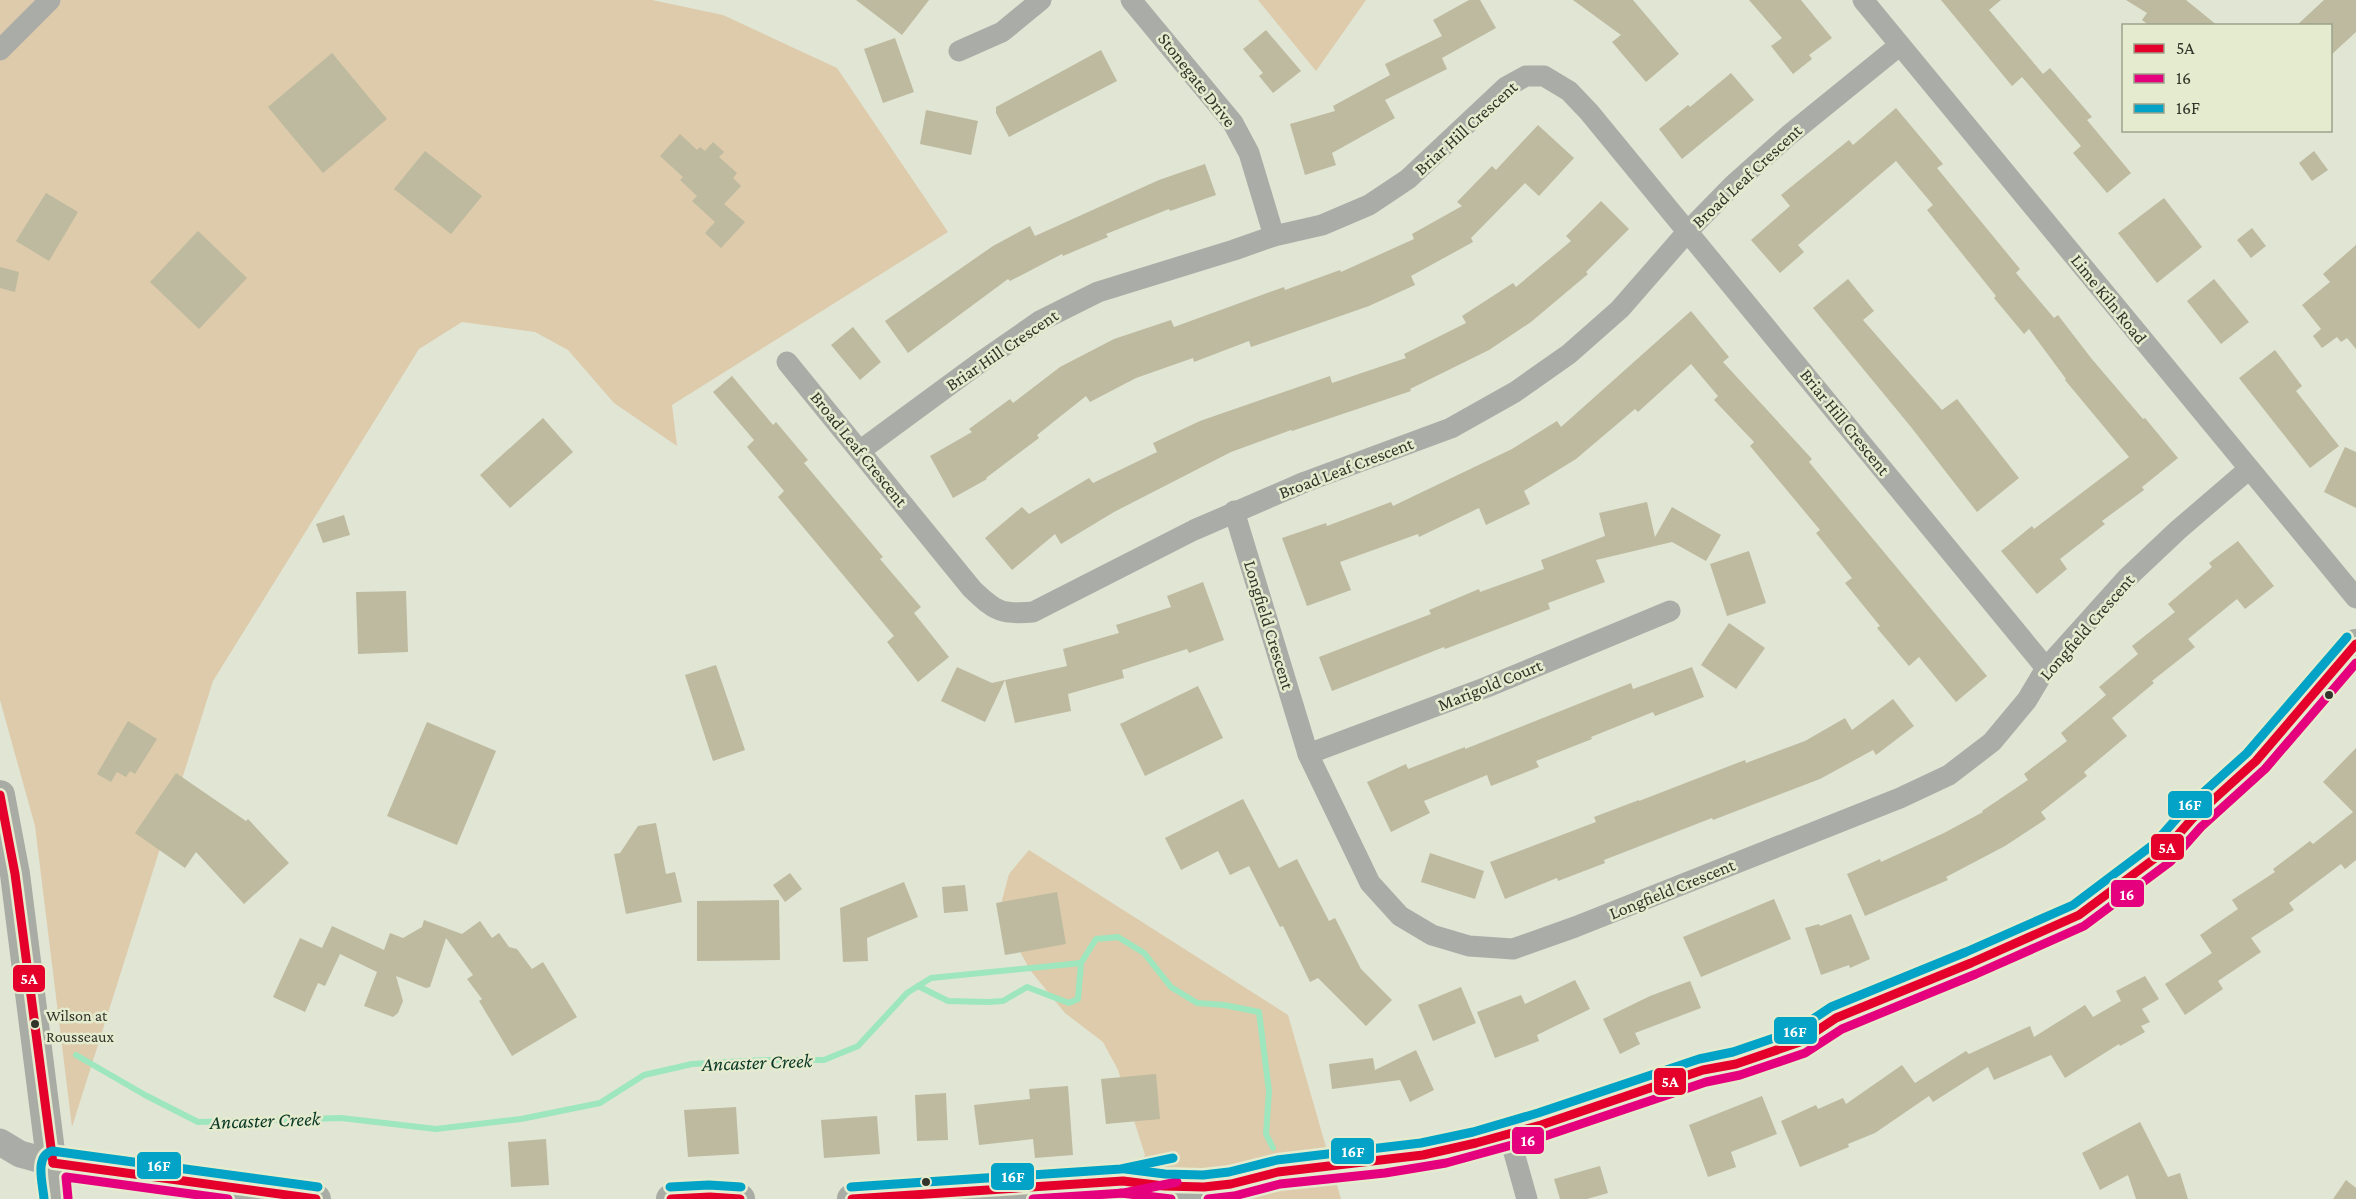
<svg xmlns="http://www.w3.org/2000/svg" width="2356" height="1199" viewBox="0 0 2356 1199" font-family="'Crimson Pro',serif">
	<rect width="100%" height="100%" fill="#e1e5d4"/>
	<g fill="#ddcbab">
		<path d="M 0,0 L 652,0 L 723,15 L 837,68 L 948,232 L 672,405 L 677,446 L 614,403 L 568,350 L 535,332 L 462,322 L 419,349 L 213,681 L 72,1127 L 35,826 L 0,700 Z"/>
		<path d="M 1258,0 L 1366,0 L 1316,71 Z"/>
		<path d="M 1029,850 L 1288,1015 L 1341,1199 L 944,1199 L 1137,1171 L 1145,1155 L 1118,1070 L 1103,1042 L 1065,1013 L 1030,970 L 1006,926 L 1001,904 L 1009,874 Z"/>
	</g>
	<g fill="none" stroke-linecap="round" stroke-linejoin="round">
		<g stroke="#9de6be" stroke-width="6">
			<path d="M 918,986 L 948,1001 L 988,1002 L 1003,1001 L 1027,987 L 1069,1003 L 1078,999 L 1081,963"/>
			<path d="M 76,1055 L 145,1095 L 198,1122 L 341,1118 L 436,1129 L 521,1119 L 600,1103 L 644,1075 L 692,1064 L 765,1060 L 824,1060 L 858,1046 L 907,993 L 931,978 L 1081,963 L 1096,939 L 1118,937 L 1144,953 L 1171,987 L 1197,1003 L 1224,1005 L 1259,1012 L 1269,1091 L 1266,1134 L 1273,1148"/>
		</g>
	</g>
	<g fill="#bdba9f">
		<path d="M 856,0 L 929,0 L 902,35 Z"/>
		<path d="M 1469,0 L 1480,0 L 1496,28 L 1442,58 L 1447,69 L 1385,100 L 1395,118 L 1332,153 L 1336,165 L 1305,175 L 1290,124 L 1335,111 L 1333,106 L 1390,75 L 1385,64 L 1442,36 L 1433,20 Z"/>
		<path d="M 1573,0 L 1633,0 L 1679,54 L 1646,82 L 1612,42 L 1621,35 Z"/>
		<path d="M 1749,0 L 1801,0 L 1832,38 L 1809,55 L 1812,59 L 1793,74 L 1771,46 L 1782,38 Z"/>
		<path d="M 1941,0 L 2001,0 L 1989,10 L 2043,74 L 2050,68 L 2092,117 L 2087,120 L 2131,173 L 2107,193 L 2073,153 L 2081,146 L 2022,77 L 2012,86 Z"/>
		<path d="M 2126,0 L 2186,0 L 2218,26 L 2150,26 L 2142,20 L 2147,13 Z"/>
		<path d="M 2324,0 L 2356,0 L 2356,32 L 2331,55 L 2331,26 L 2296,26 Z"/>
		<path d="M 1266,30 L 1301,71 L 1273,93 L 1259,76 L 1263,73 L 1243,49 Z"/>
		<path d="M 895,38 L 914,92 L 883,103 L 864,49 Z"/>
		<path d="M 1101,50 L 1117,81 L 1009,137 L 996,113 L 996,107 Z"/>
		<path d="M 332,53 L 387,119 L 323,173 L 268,107 Z"/>
		<path d="M 1731,73 L 1754,100 L 1682,159 L 1659,129 L 1688,105 L 1690,107 Z"/>
		<path d="M 1896,108 L 1943,164 L 1937,168 L 2020,269 L 2016,273 L 2054,318 L 2058,315 L 2091,358 L 2143,419 L 2145,418 L 2178,458 L 2142,487 L 2144,490 L 2102,521 L 2105,524 L 2060,559 L 2067,569 L 2037,594 L 2001,551 L 2032,526 L 2034,529 L 2129,457 L 2065,380 L 2066,379 L 2029,329 L 2024,334 L 1994,298 L 1996,296 L 1927,210 L 1933,205 L 1896,161 L 1798,245 L 1804,252 L 1780,273 L 1751,240 L 1790,206 L 1781,195 L 1849,140 L 1853,145 Z"/>
		<path d="M 926,110 L 978,121 L 971,155 L 920,144 Z"/>
		<path d="M 1538,125 L 1574,158 L 1539,196 L 1525,183 L 1471,238 L 1473,242 L 1411,276 L 1415,285 L 1369,306 L 1251,347 L 1249,341 L 1194,362 L 1193,358 L 1136,378 L 1090,402 L 1086,396 L 1037,435 L 1039,438 L 986,478 L 987,479 L 953,498 L 930,456 L 972,432 L 969,429 L 1010,399 L 1013,403 L 1060,367 L 1114,339 L 1171,320 L 1174,327 L 1284,287 L 1285,290 L 1340,270 L 1341,272 L 1414,239 L 1412,234 L 1462,206 L 1457,202 L 1492,166 L 1496,170 Z"/>
		<path d="M 680,134 L 697,150 L 700,147 L 705,151 L 713,142 L 724,152 L 719,157 L 737,173 L 733,178 L 741,186 L 724,204 L 745,222 L 721,248 L 705,233 L 715,222 L 692,201 L 697,196 L 680,180 L 683,177 L 660,156 Z"/>
		<path d="M 425,151 L 482,196 L 451,234 L 394,189 Z"/>
		<path d="M 2314,151 L 2328,170 L 2312,181 L 2299,163 Z"/>
		<path d="M 1205,164 L 1216,195 L 1170,211 L 1169,209 L 1106,234 L 1108,237 L 1063,256 L 1062,254 L 1010,281 L 1008,279 L 908,353 L 885,321 L 993,246 L 1030,226 L 1035,236 L 1159,180 Z"/>
		<path d="M 46,193 L 78,212 L 49,261 L 16,241 Z"/>
		<path d="M 2164,198 L 2202,247 L 2157,283 L 2118,233 Z"/>
		<path d="M 1601,201 L 1629,229 L 1586,272 L 1588,274 L 1531,322 L 1489,350 L 1410,389 L 1411,391 L 1292,431 L 1291,430 L 1231,452 L 1114,512 L 1061,544 L 1055,534 L 1012,570 L 985,538 L 1022,507 L 1029,514 L 1089,478 L 1093,483 L 1157,452 L 1153,443 L 1200,421 L 1330,376 L 1332,383 L 1406,358 L 1404,354 L 1466,323 L 1462,316 L 1513,283 L 1516,287 L 1571,241 L 1566,236 Z"/>
		<path d="M 2252,228 L 2266,246 L 2251,258 L 2237,240 Z"/>
		<path d="M 198,231 L 247,278 L 199,329 L 150,282 Z"/>
		<path d="M 2356,245 L 2356,349 L 2347,338 L 2341,342 L 2337,337 L 2322,348 L 2313,336 L 2321,329 L 2302,305 L 2330,282 L 2323,274 Z"/>
		<path d="M 0,267 L 19,272 L 15,292 L 0,288 Z"/>
		<path d="M 1848,279 L 1874,311 L 1863,320 L 1942,410 L 1957,399 L 2019,478 L 1977,512 L 1911,427 L 1813,308 Z"/>
		<path d="M 2214,279 L 2249,322 L 2221,344 L 2187,301 Z"/>
		<path d="M 1691,311 L 1729,357 L 1723,362 L 1812,459 L 1809,462 L 1987,676 L 1956,702 L 1919,657 L 1909,666 L 1877,628 L 1880,626 L 1845,583 L 1852,578 L 1816,533 L 1820,530 L 1750,446 L 1754,442 L 1714,400 L 1718,396 L 1691,364 L 1638,412 L 1635,409 L 1576,459 L 1524,491 L 1530,504 L 1486,525 L 1479,508 L 1419,537 L 1418,534 L 1340,562 L 1351,590 L 1307,606 L 1282,538 L 1326,523 L 1327,526 L 1391,502 L 1393,506 L 1512,449 L 1557,421 L 1561,427 Z"/>
		<path d="M 853,327 L 881,362 L 860,380 L 831,345 Z"/>
		<path d="M 2275,350 L 2302,386 L 2296,391 L 2339,446 L 2310,468 L 2239,378 Z"/>
		<path d="M 732,376 L 773,425 L 776,422 L 808,460 L 804,463 L 883,557 L 880,559 L 921,607 L 914,613 L 949,657 L 918,682 L 887,642 L 894,636 L 778,497 L 784,491 L 747,447 L 754,440 L 713,392 Z"/>
		<path d="M 543,418 L 573,452 L 510,508 L 480,475 Z"/>
		<path d="M 2345,447 L 2356,452 L 2356,508 L 2324,492 Z"/>
		<path d="M 1647,502 L 1655,537 L 1672,507 L 1721,535 L 1706,561 L 1672,542 L 1596,560 L 1605,582 L 1548,603 L 1550,609 L 1445,649 L 1444,647 L 1332,691 L 1319,657 L 1431,614 L 1429,610 L 1479,589 L 1480,592 L 1544,569 L 1541,560 L 1605,536 L 1599,513 Z"/>
		<path d="M 344,515 L 350,535 L 323,543 L 316,524 Z"/>
		<path d="M 2238,541 L 2274,586 L 2245,609 L 2237,599 L 2188,639 L 2195,647 L 2152,681 L 2154,683 L 2112,718 L 2127,736 L 2084,772 L 2087,776 L 2041,812 L 2046,819 L 2005,846 L 1946,877 L 1948,880 L 1865,916 L 1847,874 L 1880,859 L 1881,862 L 1944,833 L 1983,812 L 1982,811 L 2028,780 L 2024,774 L 2067,741 L 2061,733 L 2106,695 L 2099,687 L 2138,654 L 2132,646 L 2175,612 L 2168,604 L 2212,567 L 2209,563 Z"/>
		<path d="M 1749,551 L 1766,603 L 1727,616 L 1710,564 Z"/>
		<path d="M 1203,582 L 1224,640 L 1189,653 L 1187,649 L 1122,670 L 1124,678 L 1068,694 L 1071,711 L 1015,723 L 1005,680 L 1067,666 L 1063,649 L 1119,633 L 1116,625 L 1171,607 L 1167,596 Z"/>
		<path d="M 406,591 L 408,652 L 358,654 L 356,592 Z"/>
		<path d="M 1729,623 L 1765,648 L 1736,689 L 1701,665 Z"/>
		<path d="M 716,665 L 745,750 L 713,761 L 685,675 Z"/>
		<path d="M 957,667 L 992,683 L 1005,680 L 985,722 L 941,701 Z"/>
		<path d="M 1692,667 L 1704,697 L 1655,716 L 1653,712 L 1591,737 L 1592,739 L 1536,761 L 1539,767 L 1491,786 L 1487,775 L 1424,801 L 1430,813 L 1391,832 L 1367,782 L 1406,764 L 1408,769 L 1465,747 L 1465,749 L 1631,683 L 1633,689 Z"/>
		<path d="M 1198,686 L 1223,738 L 1145,776 L 1120,724 Z"/>
		<path d="M 1893,699 L 1914,726 L 1876,755 L 1873,750 L 1820,779 L 1713,820 L 1712,818 L 1604,860 L 1605,863 L 1558,881 L 1557,878 L 1505,899 L 1490,862 L 1596,822 L 1594,817 L 1639,800 L 1639,801 L 1745,760 L 1746,763 L 1805,741 L 1845,718 L 1852,730 Z"/>
		<path d="M 128,721 L 157,739 L 135,774 L 130,771 L 126,777 L 117,772 L 111,782 L 97,774 Z"/>
		<path d="M 427,722 L 496,751 L 457,845 L 387,816 Z"/>
		<path d="M 2356,748 L 2356,860 L 2345,869 L 2341,864 L 2289,903 L 2294,910 L 2251,938 L 2261,952 L 2218,981 L 2223,989 L 2185,1015 L 2165,984 L 2212,953 L 2200,935 L 2238,909 L 2232,900 L 2275,872 L 2273,869 L 2310,841 L 2313,844 L 2353,812 L 2323,782 Z"/>
		<path d="M 176,773 L 246,821 L 248,819 L 289,863 L 244,904 L 196,852 L 185,868 L 135,833 Z"/>
		<path d="M 1243,799 L 1279,868 L 1297,859 L 1329,921 L 1335,918 L 1361,969 L 1392,1000 L 1366,1026 L 1318,978 L 1310,982 L 1283,926 L 1280,927 L 1249,866 L 1230,875 L 1218,851 L 1181,870 L 1165,838 Z"/>
		<path d="M 656,823 L 666,874 L 675,872 L 682,902 L 626,914 L 614,854 L 620,853 L 638,826 Z"/>
		<path d="M 1430,853 L 1484,871 L 1475,899 L 1421,882 Z"/>
		<path d="M 790,873 L 802,889 L 785,902 L 773,885 Z"/>
		<path d="M 904,882 L 918,917 L 867,938 L 868,961 L 843,962 L 840,908 Z"/>
		<path d="M 965,885 L 968,911 L 944,913 L 942,887 Z"/>
		<path d="M 1057,892 L 1066,944 L 1005,955 L 996,903 Z"/>
		<path d="M 1774,899 L 1791,939 L 1701,977 L 1683,937 Z"/>
		<path d="M 779,900 L 780,960 L 697,961 L 697,901 Z"/>
		<path d="M 1851,914 L 1870,959 L 1850,968 L 1849,965 L 1821,975 L 1805,928 L 1819,924 L 1820,926 Z"/>
		<path d="M 424,920 L 462,934 L 480,921 L 492,938 L 499,933 L 509,947 L 517,949 L 532,969 L 543,962 L 577,1017 L 512,1056 L 479,1001 L 482,999 L 467,979 L 473,975 L 446,938 L 430,987 L 426,988 L 396,976 L 403,1001 L 398,1013 L 393,1017 L 364,1006 L 377,972 L 340,954 L 325,986 L 318,983 L 305,1012 L 273,997 L 300,938 L 322,948 L 332,926 L 384,950 L 390,933 L 403,938 L 422,927 Z"/>
		<path d="M 2145,976 L 2159,999 L 2142,1009 L 2150,1022 L 2141,1026 L 2145,1032 L 2120,1046 L 2119,1044 L 2065,1078 L 2051,1055 L 1994,1080 L 1988,1067 L 1933,1102 L 1929,1096 L 1875,1133 L 1848,1144 L 1849,1147 L 1800,1167 L 1781,1121 L 1816,1105 L 1818,1109 L 1843,1098 L 1846,1104 L 1902,1065 L 1915,1083 L 1966,1051 L 1969,1054 L 2030,1026 L 2034,1037 L 2085,1005 L 2093,1017 L 2121,1001 L 2116,991 Z"/>
		<path d="M 1575,980 L 1590,1009 L 1537,1035 L 1539,1041 L 1495,1058 L 1477,1012 L 1521,995 L 1525,1004 Z"/>
		<path d="M 1690,981 L 1701,1008 L 1635,1033 L 1640,1044 L 1620,1054 L 1603,1019 L 1650,996 Z"/>
		<path d="M 1461,987 L 1476,1023 L 1433,1041 L 1418,1005 Z"/>
		<path d="M 1416,1050 L 1434,1090 L 1410,1102 L 1400,1080 L 1332,1089 L 1329,1064 L 1373,1058 L 1375,1070 Z"/>
		<path d="M 1156,1074 L 1160,1119 L 1106,1124 L 1101,1079 Z"/>
		<path d="M 1068,1086 L 1073,1155 L 1035,1158 L 1033,1139 L 979,1145 L 974,1105 L 1030,1099 L 1029,1089 Z"/>
		<path d="M 946,1093 L 948,1140 L 917,1141 L 915,1095 Z"/>
		<path d="M 1762,1096 L 1777,1134 L 1731,1152 L 1736,1167 L 1708,1177 L 1689,1125 Z"/>
		<path d="M 736,1107 L 739,1154 L 688,1157 L 684,1110 Z"/>
		<path d="M 877,1116 L 880,1154 L 824,1158 L 821,1120 Z"/>
		<path d="M 2140,1122 L 2168,1177 L 2180,1173 L 2188,1199 L 2136,1199 L 2128,1175 L 2100,1190 L 2082,1153 Z"/>
		<path d="M 546,1139 L 549,1185 L 511,1187 L 508,1142 Z"/>
		<path d="M 1600,1166 L 1608,1193 L 1587,1199 L 1560,1199 L 1554,1179 Z"/>
		<path d="M 2346,1180 L 2356,1188 L 2356,1199 L 2333,1199 Z"/>
	</g>
	<g fill="none" stroke-linecap="round" stroke-linejoin="round">
		<g stroke="#aaada7" stroke-width="21">
			<path d="M 1131,0 L 1233,123 L 1249,153 L 1274,236"/>
			<path d="M 1863,0 L 2356,598"/>
			<path d="M 0,50 L 50,0"/>
			<path d="M 959,51 L 1002,32 L 1041,0"/>
			<path d="M 787,362 L 972,589 C 995,611 1001,615 1033,612 L 1194,530 L 1305,482 L 1451,428 L 1515,392 L 1569,354 L 1620,309 L 1688,231 L 1733,185 L 1789,135 L 1900,45"/>
			<path d="M 861,450 L 978,364 L 1040,321 L 1098,292 L 1234,250 L 1274,236 L 1322,225 L 1369,205 L 1408,179 L 1506,87 L 1526,76 L 1544,76 L 1569,91 L 1589,112 L 2046,668"/>
			<path d="M 1234,511 L 1308,754 L 1370,883 L 1400,916 L 1432,935 L 1469,946 L 1513,949 L 1575,927 L 1900,798 L 1949,775 L 1992,742 L 2027,700 L 2046,668 L 2126,579 L 2178,530 L 2249,469"/>
			<path d="M 1308,754 L 1487,687 L 1670,611"/>
			<path d="M 1509,1135 L 1527,1199"/>
		</g>
		<path stroke="#aaada7" stroke-width="27" d="M 0,1142 L 20,1154 L 53,1163"/>
		<g stroke="#a9aca4" stroke-width="30">
			<path d="M 0,795 L 15,874 L 56,1199"/>
			<path d="M 53,1163 L 316,1199"/>
			<path d="M 1123,1181 C 1159,1187 1195,1191 1231,1184 C 1249,1180 1267,1173 1285,1171 C 1337,1166 1390,1163 1443,1151 C 1531,1132 1617,1099 1703,1070 L 1736,1064 L 1800,1042 L 1836,1018 L 1971,963 L 2079,915 L 2162,853 L 2192,819 L 2256,761 L 2328,679 L 2356,644"/>
			<path d="M 671,1199 L 710,1197 L 740,1199"/>
			<path d="M 852,1199 L 1123,1181 L 1143,1176"/>
		</g>
		<g stroke="#e5ebce" stroke-width="14">
			<g id="bus-1">
				<path d="M 0,795 L 15,874 L 53,1163"/>
				<path d="M 53,1163 L 316,1199"/>
				<path d="M 671,1199 L 710,1197 L 740,1199"/>
				<path d="M 852,1199 L 1123,1181 L 1164,1186 L 1204,1187 L 1231,1184 L 1278,1172 L 1423,1155 L 1476,1143 L 1541,1125 L 1703,1070 L 1736,1064 L 1800,1042 L 1836,1018 L 1971,963 L 2079,915 L 2162,853 L 2192,819 L 2256,761 L 2356,644"/>
			</g>
		</g>
		<g stroke="#e5ebce" stroke-width="14">
			<g id="bus-2">
				<path d="M 1121,1193 L 1171,1199"/>
				<path d="M 68,1198 L 66,1177 L 228,1199"/>
				<path d="M 1033,1199 L 1124,1193 L 1177,1182"/>
				<path d="M 1208,1199 L 1234,1196 L 1280,1184 L 1385,1173 L 1446,1163 L 1545,1136 L 1706,1082 L 1740,1075 L 1805,1053 L 1842,1029 L 1976,974 L 2084,926 L 2170,862 L 2201,827 L 2265,769 L 2356,663"/>
			</g>
		</g>
		<g stroke="#e5ebce" stroke-width="14">
			<g id="bus-3">
				<path d="M 1125,1169 L 1165,1174 L 1203,1175 L 1229,1172 L 1277,1160 L 1421,1143 L 1473,1132 L 1538,1113 L 1699,1059 L 1733,1052 L 1795,1031 L 1831,1007 L 1966,952 L 2073,905 L 2154,844 L 2184,810 L 2247,753 L 2347,637"/>
				<path d="M 670,1187 L 709,1185 L 741,1187"/>
				<path d="M 851,1187 L 1121,1169 L 1173,1158"/>
				<path d="M 44,1199 C 43,1184 34,1156 52,1151 L 318,1187"/>
			</g>
		</g>
		<use href="#bus-1" stroke="#e4002b" stroke-width="9"/>
		<use href="#bus-2" stroke="#e5007d" stroke-width="9"/>
		<use href="#bus-3" stroke="#02a3c6" stroke-width="9"/>
	</g>
	<g fill="#323429" stroke="#e5ebce" stroke-width="2">
		<circle cx="2329" cy="695" r="5"/>
		<circle cx="35" cy="1024" r="5"/>
		<circle cx="926" cy="1182" r="5"/>
	</g>
	<g text-anchor="middle" dominant-baseline="central" stroke-width="5" stroke-linejoin="round" paint-order="stroke">
		<g font-size="16" fill="#323429" stroke="#e5ebce" text-anchor="start">
			<text x="46" y="1015">Wilson at<tspan x="46" dy="21">Rousseaux</tspan></text>
		</g>
		<g font-size="18" fill="#323429" stroke="#e5ebce">
			<text transform="translate(1197 80) rotate(52)">Stonegate Drive</text>
			<text transform="translate(1466 128) rotate(-42)">Briar Hill Crescent</text>
			<text transform="translate(1747 176) rotate(-43)">Broad Leaf Crescent</text>
			<text transform="translate(2109 299) rotate(51)">Lime Kiln Road</text>
			<text transform="translate(1002 350) rotate(-34)">Briar Hill Crescent</text>
			<text transform="translate(1845 422) rotate(51)">Briar Hill Crescent</text>
			<text transform="translate(859 449) rotate(51)">Broad Leaf Crescent</text>
			<text transform="translate(1346 468) rotate(-21)">Broad Leaf Crescent</text>
			<text transform="translate(1269 625) rotate(73)">Longfield Crescent</text>
			<text transform="translate(2087 627) rotate(-49)">Longfield Crescent</text>
			<text transform="translate(1490 685) rotate(-22)">Marigold Court</text>
			<text transform="translate(1672 889) rotate(-22)">Longfield Crescent</text>
		</g>
		<g font-size="20" font-style="italic" fill="#073724" stroke="#e5ebce">
			<text transform="translate(757 1062) rotate(-2)">Ancaster Creek</text>
			<text transform="translate(265 1120) rotate(-2)">Ancaster Creek</text>
		</g>
	</g>
	<g stroke="#e5ebce" stroke-width="2">
		<rect x="2167" y="790" width="46" height="29" rx="6" fill="#02a3c6"/>
		<rect x="2150" y="833" width="35" height="28" rx="6" fill="#e4002b"/>
		<rect x="2110" y="879" width="35" height="29" rx="6" fill="#e5007d"/>
		<rect x="12" y="964" width="34" height="29" rx="6" fill="#e4002b"/>
		<rect x="1773" y="1016" width="45" height="29" rx="6" fill="#02a3c6"/>
		<rect x="1653" y="1067" width="34" height="29" rx="6" fill="#e4002b"/>
		<rect x="1511" y="1126" width="34" height="29" rx="6" fill="#e5007d"/>
		<rect x="1330" y="1137" width="45" height="28" rx="6" fill="#02a3c6"/>
		<rect x="136" y="1151" width="46" height="29" rx="6" fill="#02a3c6"/>
		<rect x="990" y="1162" width="45" height="29" rx="6" fill="#02a3c6"/>
	</g>
	<g font-size="16" text-anchor="middle" font-weight="bold" fill="#fff">
		<text x="2190" y="810">16F</text>
		<text x="2167" y="853">5A</text>
		<text x="2127" y="900">16</text>
		<text x="29" y="984">5A</text>
		<text x="1795" y="1037">16F</text>
		<text x="1670" y="1087">5A</text>
		<text x="1528" y="1146">16</text>
		<text x="1353" y="1157">16F</text>
		<text x="159" y="1171">16F</text>
		<text x="1013" y="1182">16F</text>
	</g>
	<rect x="2122" y="24" width="210" height="108" fill="#e5ebce" stroke="#9da28c" stroke-width="1.5"/>
	<rect x="2134" y="44" width="30" height="9" fill="#e4002b" stroke="#9da28c" stroke-width="1.5"/>
	<text x="2176" y="54" font-size="18" fill="#323429">5A</text>
	<rect x="2134" y="74" width="30" height="9" fill="#e5007d" stroke="#9da28c" stroke-width="1.5"/>
	<text x="2176" y="84" font-size="18" fill="#323429">16</text>
	<rect x="2134" y="104" width="30" height="9" fill="#02a3c6" stroke="#9da28c" stroke-width="1.5"/>
	<text x="2176" y="114" font-size="18" fill="#323429">16F</text>
</svg>
